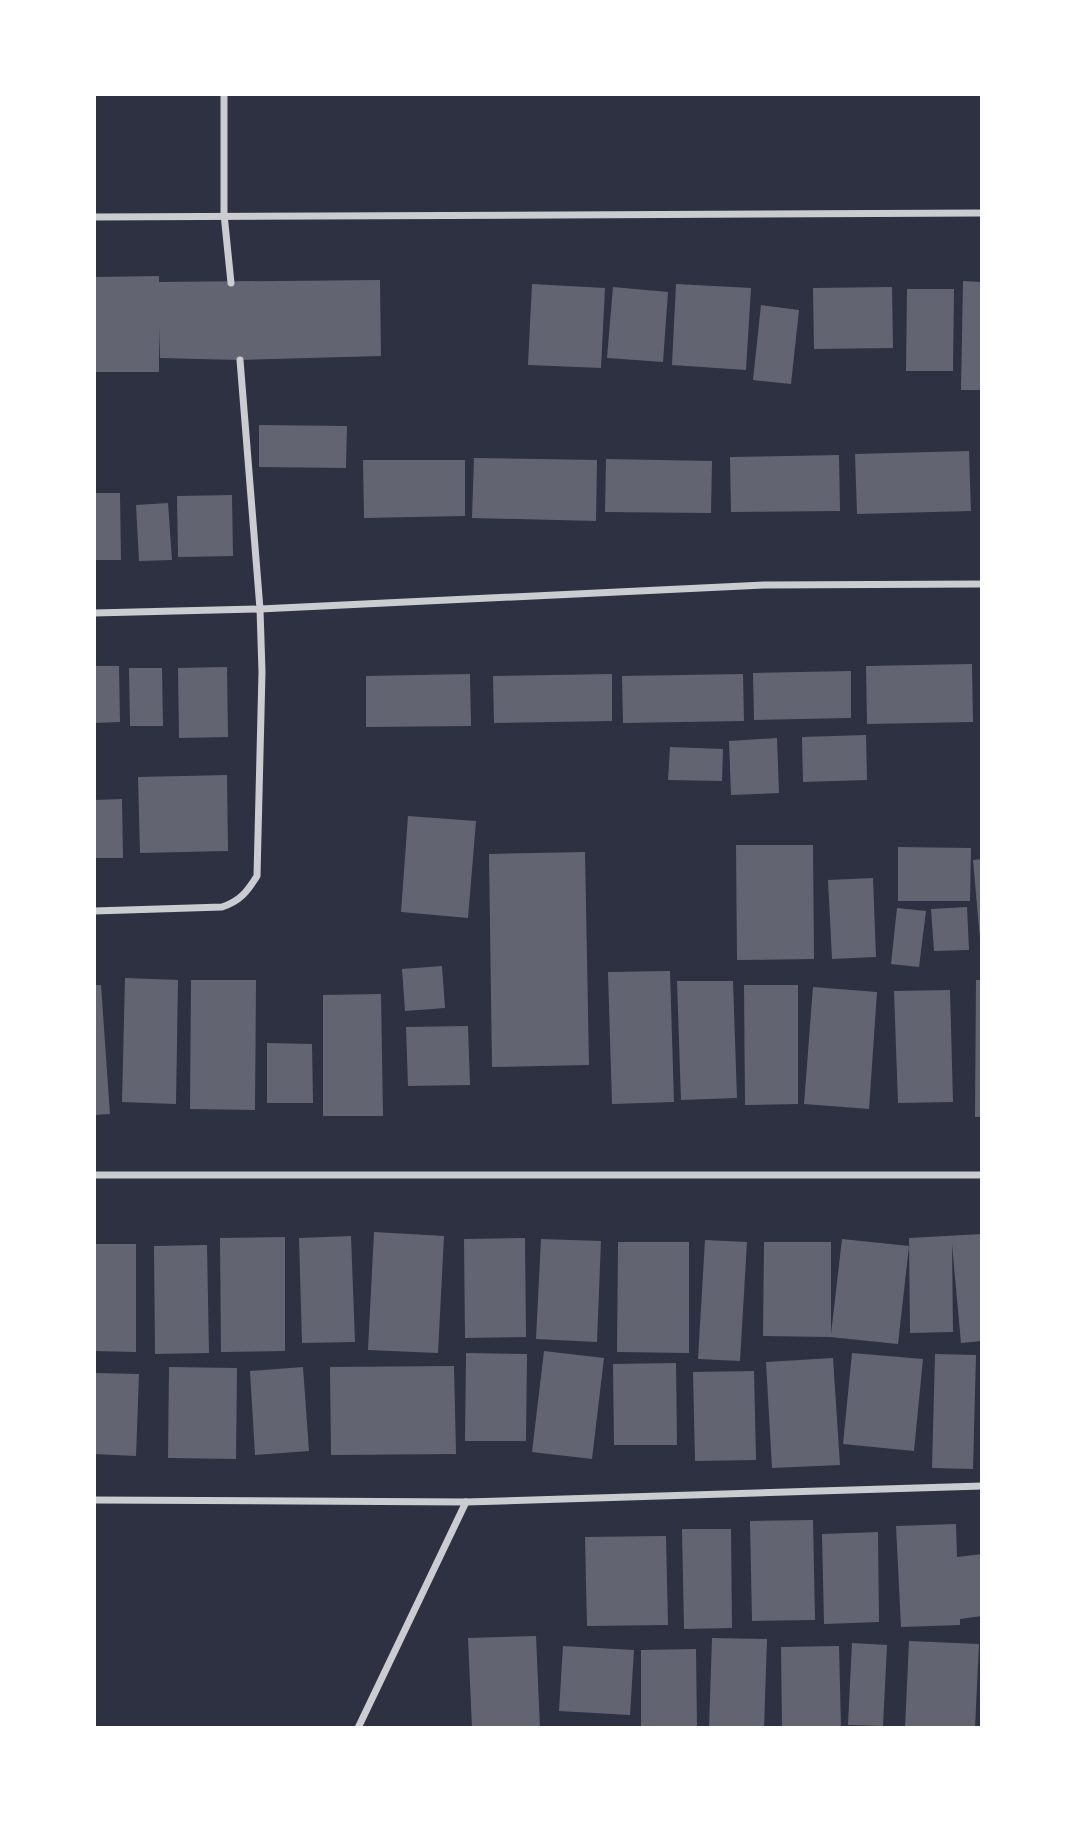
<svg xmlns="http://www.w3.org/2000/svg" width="1076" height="1822" viewBox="0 0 1076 1822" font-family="'Asap Condensed',sans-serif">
	<rect width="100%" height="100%" fill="#2d3142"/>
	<g fill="#626471">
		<path d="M 159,276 L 159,282 L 380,280 L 381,356 L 240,360 L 160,358 L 159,327 L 159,372 L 94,372 L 94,277 Z"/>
		<path d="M 963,281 L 982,282 L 982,390 L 961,390 Z"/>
		<path d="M 532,284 L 605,288 L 601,368 L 528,365 Z"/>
		<path d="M 676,284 L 751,288 L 746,370 L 672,365 Z"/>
		<path d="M 613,287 L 668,292 L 663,362 L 607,358 Z"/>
		<path d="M 892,287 L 893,348 L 814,349 L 813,288 Z"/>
		<path d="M 907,289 L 954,289 L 953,371 L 906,371 Z"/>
		<path d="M 761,305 L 799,310 L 791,384 L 753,380 Z"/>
		<path d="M 259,425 L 347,426 L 346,468 L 259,467 Z"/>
		<path d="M 969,451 L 971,511 L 857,514 L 855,454 Z"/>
		<path d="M 839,455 L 840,511 L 731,512 L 730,457 Z"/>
		<path d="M 474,458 L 597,460 L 596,521 L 472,518 Z"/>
		<path d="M 606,459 L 712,461 L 711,513 L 605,512 Z"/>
		<path d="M 363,460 L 465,460 L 465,516 L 364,518 Z"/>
		<path d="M 94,493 L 120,493 L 121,560 L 94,560 Z"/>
		<path d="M 232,495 L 233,556 L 178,557 L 177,496 Z"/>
		<path d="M 168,503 L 172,560 L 139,561 L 136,505 Z"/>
		<path d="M 972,664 L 973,722 L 867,724 L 866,666 Z"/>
		<path d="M 94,666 L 119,666 L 120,722 L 94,723 Z"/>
		<path d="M 227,667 L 228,737 L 179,738 L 178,668 Z"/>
		<path d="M 129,668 L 162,668 L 163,726 L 130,726 Z"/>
		<path d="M 851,671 L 851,718 L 754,720 L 753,673 Z"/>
		<path d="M 470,674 L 471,726 L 366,727 L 366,676 Z"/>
		<path d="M 612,674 L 612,721 L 494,723 L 493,676 Z"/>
		<path d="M 743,674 L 744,721 L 623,723 L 622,676 Z"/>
		<path d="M 866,735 L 867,780 L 803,782 L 802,737 Z"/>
		<path d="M 777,738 L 779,793 L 731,795 L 729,741 Z"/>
		<path d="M 670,747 L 723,749 L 722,781 L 668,780 Z"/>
		<path d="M 227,775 L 228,851 L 140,853 L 138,777 Z"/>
		<path d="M 122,799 L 123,858 L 94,858 L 94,800 Z"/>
		<path d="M 408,816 L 476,821 L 468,918 L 401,912 Z"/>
		<path d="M 736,845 L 813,845 L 814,959 L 737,960 Z"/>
		<path d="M 898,847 L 971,848 L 970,901 L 898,901 Z"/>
		<path d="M 585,852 L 589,1065 L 492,1067 L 489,854 Z"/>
		<path d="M 982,859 L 982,939 L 980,939 L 973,860 Z"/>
		<path d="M 873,878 L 876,957 L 832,959 L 828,880 Z"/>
		<path d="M 967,907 L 969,950 L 934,951 L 931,909 Z"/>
		<path d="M 897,908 L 926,911 L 919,967 L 891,964 Z"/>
		<path d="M 442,966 L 445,1008 L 405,1011 L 402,969 Z"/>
		<path d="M 670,971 L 674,1102 L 612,1104 L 608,972 Z"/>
		<path d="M 125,978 L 178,980 L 176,1104 L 122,1102 Z"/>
		<path d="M 191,980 L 256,980 L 255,1110 L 190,1109 Z"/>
		<path d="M 976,980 L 982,980 L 982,1117 L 975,1117 Z"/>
		<path d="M 677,981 L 733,981 L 737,1098 L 681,1100 Z"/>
		<path d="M 94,985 L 101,985 L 110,1114 L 94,1115 Z"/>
		<path d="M 744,985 L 798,985 L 798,1104 L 745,1105 Z"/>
		<path d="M 813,987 L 877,992 L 869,1109 L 804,1104 Z"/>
		<path d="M 950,990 L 953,1102 L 898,1103 L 894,991 Z"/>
		<path d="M 381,994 L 383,1116 L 323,1116 L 323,995 Z"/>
		<path d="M 468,1026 L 470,1085 L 408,1086 L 406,1027 Z"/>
		<path d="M 267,1043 L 312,1044 L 313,1103 L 267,1103 Z"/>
		<path d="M 374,1232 L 444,1236 L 438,1353 L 368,1350 Z"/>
		<path d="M 982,1234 L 982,1341 L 961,1343 L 952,1244 L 953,1332 L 910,1333 L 909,1238 Z"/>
		<path d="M 351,1236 L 355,1342 L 302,1343 L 299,1238 Z"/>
		<path d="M 285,1237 L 285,1351 L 221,1352 L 220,1238 Z"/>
		<path d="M 525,1238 L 526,1337 L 465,1338 L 464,1239 Z"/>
		<path d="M 541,1239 L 601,1241 L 597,1342 L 536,1339 Z"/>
		<path d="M 842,1239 L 909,1246 L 898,1344 L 830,1337 L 763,1336 L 764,1242 L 831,1242 L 831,1334 Z"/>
		<path d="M 705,1240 L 747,1242 L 740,1361 L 698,1359 Z"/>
		<path d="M 618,1242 L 689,1242 L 689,1353 L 617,1352 Z"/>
		<path d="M 94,1244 L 136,1244 L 136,1352 L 94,1351 Z"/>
		<path d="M 207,1245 L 209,1353 L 155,1354 L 154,1246 Z"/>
		<path d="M 544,1351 L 604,1358 L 592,1459 L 532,1452 Z"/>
		<path d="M 466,1353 L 527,1354 L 526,1441 L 465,1441 Z"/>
		<path d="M 852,1353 L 923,1359 L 914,1451 L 843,1444 Z"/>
		<path d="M 935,1354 L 976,1355 L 973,1469 L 932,1468 Z"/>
		<path d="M 833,1358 L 840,1465 L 772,1468 L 766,1362 Z"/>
		<path d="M 676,1363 L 677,1445 L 614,1445 L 613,1364 Z"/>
		<path d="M 454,1366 L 456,1454 L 331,1455 L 330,1367 Z"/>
		<path d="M 169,1367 L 237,1368 L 236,1459 L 168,1458 Z"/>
		<path d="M 303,1367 L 309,1451 L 255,1455 L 250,1371 Z"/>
		<path d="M 754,1371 L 756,1460 L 695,1461 L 693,1372 Z"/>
		<path d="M 94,1373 L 139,1374 L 136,1456 L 94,1454 Z"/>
		<path d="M 813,1520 L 815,1620 L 752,1621 L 750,1521 Z"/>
		<path d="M 956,1524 L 957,1557 L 982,1554 L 982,1616 L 960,1619 L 960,1625 L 901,1627 L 896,1526 Z"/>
		<path d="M 682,1529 L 731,1529 L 732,1628 L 684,1629 Z"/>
		<path d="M 878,1532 L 879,1622 L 824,1624 L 822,1534 Z"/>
		<path d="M 666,1536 L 668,1625 L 587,1626 L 585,1537 Z"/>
		<path d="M 536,1636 L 540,1728 L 472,1728 L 468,1638 Z"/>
		<path d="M 712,1638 L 767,1639 L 764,1728 L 709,1728 Z"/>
		<path d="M 909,1641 L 979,1644 L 975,1728 L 905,1728 Z"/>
		<path d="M 852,1643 L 887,1645 L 883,1726 L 848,1725 Z"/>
		<path d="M 563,1646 L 634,1650 L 630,1715 L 559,1711 Z"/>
		<path d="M 839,1646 L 841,1728 L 782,1728 L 781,1647 Z"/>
		<path d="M 696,1649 L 697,1728 L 641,1728 L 641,1650 Z"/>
	</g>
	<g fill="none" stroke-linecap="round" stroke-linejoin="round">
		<g stroke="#caccd0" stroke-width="7">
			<path d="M 224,94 L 224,214 L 231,283"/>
			<path d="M 94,217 L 982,213"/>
			<path d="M 94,613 L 260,609 L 764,585 L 982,584"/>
			<path d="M 94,911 L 222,907 C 240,901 247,892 257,876 L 262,672 L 260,609 L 240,360"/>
			<path d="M 94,1175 L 982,1175"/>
			<path d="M 94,1500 L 466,1502 L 982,1486"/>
			<path d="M 358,1728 L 466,1502"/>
		</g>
	</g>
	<rect width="1076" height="1822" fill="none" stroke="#ffffff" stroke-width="192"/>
</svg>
